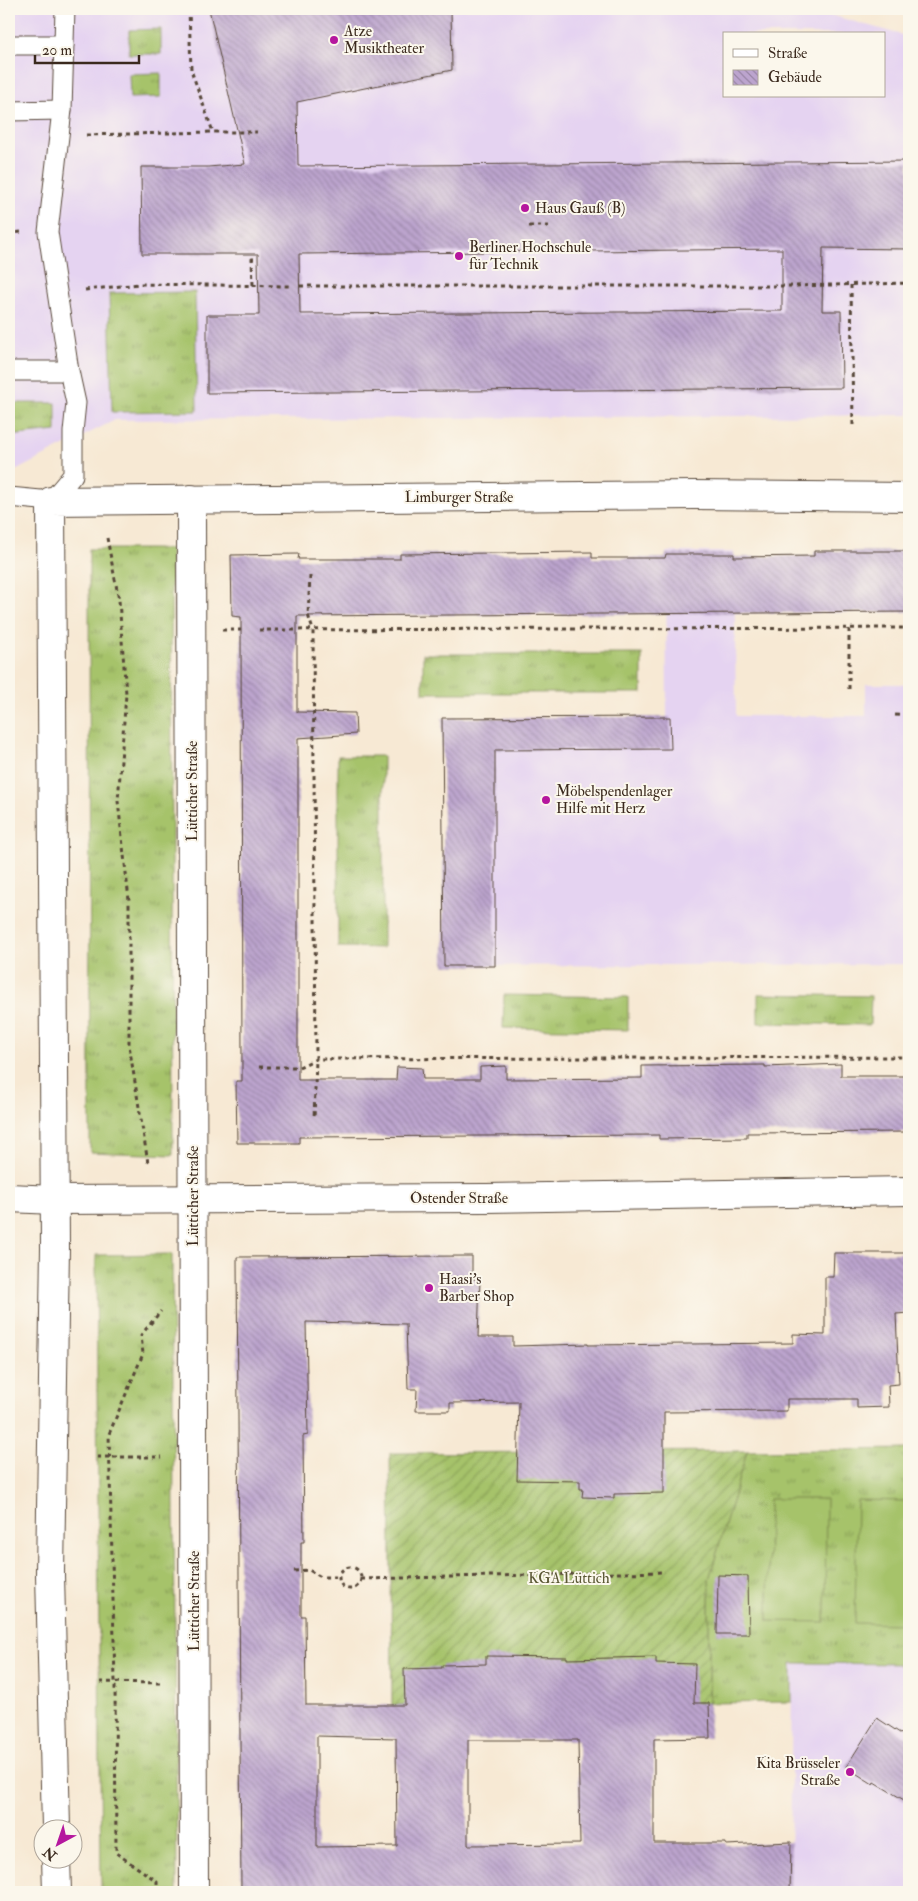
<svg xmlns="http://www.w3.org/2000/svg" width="918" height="1901" viewBox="0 0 918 1901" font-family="'IM FELL Double Pica',serif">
	<defs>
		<pattern id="grass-tufts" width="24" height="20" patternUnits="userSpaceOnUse" patternTransform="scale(1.25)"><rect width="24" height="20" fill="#a6c36a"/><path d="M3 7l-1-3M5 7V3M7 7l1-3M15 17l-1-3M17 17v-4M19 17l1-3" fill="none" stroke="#889f57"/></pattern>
		<pattern id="garden-furrows" width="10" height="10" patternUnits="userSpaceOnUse" patternTransform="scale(1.25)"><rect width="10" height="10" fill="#a6c36a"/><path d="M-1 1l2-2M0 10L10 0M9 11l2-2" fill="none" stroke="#889f57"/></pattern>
		<pattern id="building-back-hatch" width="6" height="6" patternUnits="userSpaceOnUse" patternTransform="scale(1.25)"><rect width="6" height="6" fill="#bca4ce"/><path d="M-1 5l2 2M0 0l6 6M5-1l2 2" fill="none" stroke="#9a86a7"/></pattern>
	</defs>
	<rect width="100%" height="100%" fill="#fbf7ec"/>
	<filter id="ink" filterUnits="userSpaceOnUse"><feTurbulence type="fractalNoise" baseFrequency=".02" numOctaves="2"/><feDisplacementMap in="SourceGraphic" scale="10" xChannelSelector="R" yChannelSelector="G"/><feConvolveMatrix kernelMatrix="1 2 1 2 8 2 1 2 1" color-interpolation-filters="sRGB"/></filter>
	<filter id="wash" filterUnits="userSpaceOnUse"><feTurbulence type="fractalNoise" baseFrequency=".0096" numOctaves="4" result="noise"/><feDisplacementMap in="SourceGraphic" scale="20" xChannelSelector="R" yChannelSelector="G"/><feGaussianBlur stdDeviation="1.12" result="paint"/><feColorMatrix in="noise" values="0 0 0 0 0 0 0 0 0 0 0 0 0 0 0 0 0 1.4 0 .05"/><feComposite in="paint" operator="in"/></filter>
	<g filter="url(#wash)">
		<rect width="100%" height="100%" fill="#f7e9d4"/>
		<g fill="#e5d3f1" fill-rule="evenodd">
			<path d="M 9,9 L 809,9 L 909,37 L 909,415 L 115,420 L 9,474 ZM 724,34 L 884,34 L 884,96 L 724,96 Z"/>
			<path d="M 666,552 L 734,552 L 736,716 L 866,716 L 866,684 L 909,684 L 909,964 L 444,966 L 442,718 L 667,717 Z"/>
			<path d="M 792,1663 L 909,1664 L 909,1892 L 790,1892 Z"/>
		</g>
		<g fill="url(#grass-tufts)" stroke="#707644">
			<path d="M 161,29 L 161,54 L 129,54 L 129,30 Z"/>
			<path d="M 161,73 L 161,97 L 130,98 L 129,74 Z"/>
			<path d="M 195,292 L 197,411 L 112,412 L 109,293 Z"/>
			<path d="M 9,403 L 56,403 L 56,431 L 9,436 Z"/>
			<path d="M 89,549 L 171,549 L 173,1155 L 90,1152 Z"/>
			<rect x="423" y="654" width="219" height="39"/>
			<path d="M 338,756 L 383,756 L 383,948 L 338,947 Z"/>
			<path d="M 758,994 L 871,996 L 870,1025 L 758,1023 Z"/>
			<path d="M 504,995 L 628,997 L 628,1030 L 503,1028 Z"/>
			<path d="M 172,1254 L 177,1892 L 101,1892 L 96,1255 Z"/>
			<path d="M 909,1449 L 909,1664 L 792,1663 L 792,1702 L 709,1703 L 709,1579 L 747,1451 Z"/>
		</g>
		<path fill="url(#garden-furrows)" stroke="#707644" d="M 747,1451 L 709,1579 L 709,1703 L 392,1705 L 390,1453 Z"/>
		<g fill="#a6c36a" stroke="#707644">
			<path d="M 769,1499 L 826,1499 L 825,1622 L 768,1621 Z"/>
			<path d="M 857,1500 L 909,1501 L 909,1624 L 855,1623 Z"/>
		</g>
		<g id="blocks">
			<g fill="url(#building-back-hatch)" fill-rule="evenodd">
				<path d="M 209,9 L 451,9 L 452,70 L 297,102 L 298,166 L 909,161 L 909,249 L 823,248 L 822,311 L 841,311 L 842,388 L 207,393 L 207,315 L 259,315 L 258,254 L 142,254 L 141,167 L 208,167 L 245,164 ZM 782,249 L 782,311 L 300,314 L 299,254 Z"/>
				<path d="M 814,551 L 909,551 L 909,612 L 297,616 L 297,712 L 355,713 L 356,734 L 298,738 L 298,1080 L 396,1080 L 397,1067 L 422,1068 L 423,1079 L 480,1079 L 480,1067 L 506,1066 L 506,1079 L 642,1078 L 642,1066 L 765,1065 L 765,1067 L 841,1064 L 841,1076 L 909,1076 L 909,1132 L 747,1133 L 747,1138 L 659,1139 L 659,1135 L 299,1137 L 299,1143 L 237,1143 L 236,1081 L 242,1081 L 241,617 L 232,616 L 231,555 L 299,554 L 298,559 L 400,559 L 400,554 L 592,552 L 592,558 L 665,558 L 666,554 L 734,554 L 734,557 L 814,556 Z"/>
				<path d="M 670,717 L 671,749 L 495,750 L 495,966 L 444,966 L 442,718 Z"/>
				<path d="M 834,1253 L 909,1253 L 909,1313 L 896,1314 L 899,1384 L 888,1385 L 889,1407 L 857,1408 L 857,1399 L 787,1399 L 787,1411 L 664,1412 L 664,1493 L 614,1494 L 614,1498 L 582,1497 L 583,1489 L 580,1489 L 580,1481 L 517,1480 L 519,1402 L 450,1403 L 450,1411 L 416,1411 L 417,1389 L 408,1389 L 406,1324 L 306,1322 L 308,1435 L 303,1436 L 304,1542 L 301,1542 L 301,1616 L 305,1616 L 306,1705 L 405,1705 L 404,1669 L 442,1668 L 442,1665 L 486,1664 L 486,1656 L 567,1657 L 567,1659 L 656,1657 L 656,1663 L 695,1664 L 694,1703 L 709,1703 L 710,1738 L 654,1739 L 654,1843 L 726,1843 L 726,1845 L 791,1842 L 790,1892 L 241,1892 L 237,1257 L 472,1256 L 472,1279 L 480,1279 L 478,1337 L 513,1337 L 513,1346 L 588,1344 L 588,1345 L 793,1343 L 793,1334 L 825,1335 L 825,1277 L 833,1277 ZM 317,1736 L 396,1738 L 397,1846 L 317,1847 ZM 468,1740 L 578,1740 L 580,1844 L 468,1845 Z"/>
				<path d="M 718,1575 L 748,1576 L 749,1634 L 717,1634 Z"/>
				<path d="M 877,1718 L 909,1739 L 909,1803 L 874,1782 L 873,1784 L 846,1767 Z"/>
			</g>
		</g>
	</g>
	<g filter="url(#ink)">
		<use href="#blocks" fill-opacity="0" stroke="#574739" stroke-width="1"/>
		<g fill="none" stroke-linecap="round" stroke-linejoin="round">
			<g stroke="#574739" stroke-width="21">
				<g id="service">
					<path d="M 9,45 L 64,45"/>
					<path d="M 9,111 L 62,110"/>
					<path d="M 9,371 L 69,371"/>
					<path d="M 9,497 L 51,501 L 73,475 L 73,432 L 76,403 L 69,371 L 48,232 L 62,110 L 65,9"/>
				</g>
			</g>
			<g stroke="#574739" stroke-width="30">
				<g id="minor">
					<path d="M 191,499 L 194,1892"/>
					<path d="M 9,1198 L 54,1200 L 487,1198 L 909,1191"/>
					<path d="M 56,1828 L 50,1574 L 55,1248 L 51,501 L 694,495 L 909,497"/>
					<path d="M 56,1858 L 57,1892"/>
				</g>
			</g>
			<g stroke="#574739" stroke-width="3" stroke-dasharray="4 4" stroke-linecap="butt">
				<path d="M 189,9 L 191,70 L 213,132 L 257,132"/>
				<path d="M 86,135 L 213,132"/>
				<path d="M 529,226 L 549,226"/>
				<path d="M 9,233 L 22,232"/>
				<path d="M 253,285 L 252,259 L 258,259"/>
				<path d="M 851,285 L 853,426"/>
				<path d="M 300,286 L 793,286 L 909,283"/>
				<path d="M 85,290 L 139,284 L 289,286"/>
				<path d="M 107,538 L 119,600 L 126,694 L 118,801 L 129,900 L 129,1045 L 148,1163"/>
				<path d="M 310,576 L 308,615 L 313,630 L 316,1059 L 314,1119"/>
				<path d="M 849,629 L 849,692"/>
				<path d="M 222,630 L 241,630"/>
				<path d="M 259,630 L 909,628"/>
				<path d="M 9,676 L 12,676"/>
				<path d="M 895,715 L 909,716"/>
				<path d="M 259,1067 L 299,1067 L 316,1059 L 909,1057"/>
				<path d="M 97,1457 L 162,1457"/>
				<circle cx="350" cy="1578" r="11"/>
				<path d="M 294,1571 L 309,1570 L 321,1577 L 338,1577"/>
				<path d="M 361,1579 L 665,1572"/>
				<path d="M 100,1682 L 163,1683"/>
				<path d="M 157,1892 L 157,1881 L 116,1853 L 115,1682 L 109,1434 L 143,1354 L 141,1335 L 161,1311"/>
			</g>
			<use href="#service" stroke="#fff" stroke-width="19"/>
			<use href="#minor" stroke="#fff" stroke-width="28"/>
		</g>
	</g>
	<g fill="#b5179e" stroke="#fbf7ec" stroke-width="2">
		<circle cx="334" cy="40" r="5"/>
		<circle cx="525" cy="208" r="5"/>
		<circle cx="459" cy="256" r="5"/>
		<circle cx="546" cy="800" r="5"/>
		<circle cx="429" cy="1288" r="5"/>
		<circle cx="850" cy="1772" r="5"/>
	</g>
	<g text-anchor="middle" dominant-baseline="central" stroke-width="4" stroke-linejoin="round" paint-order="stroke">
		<g font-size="15" fill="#3b2a1e" stroke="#fbf7ec" text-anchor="start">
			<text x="344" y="31">Atze<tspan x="344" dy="17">Musiktheater</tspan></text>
			<text x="535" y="208">Haus Gauß (B)</text>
			<text x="469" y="247">Berliner Hochschule<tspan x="469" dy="17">für Technik</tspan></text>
			<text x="556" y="791">Möbelspendenlager<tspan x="556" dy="17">Hilfe mit Herz</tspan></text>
			<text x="439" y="1279">Haasi's<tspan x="439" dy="17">Barber Shop</tspan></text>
			<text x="840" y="1763" text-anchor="end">Kita Brüsseler<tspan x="840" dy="17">Straße</tspan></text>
		</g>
		<g font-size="15" fill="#3b2a1e" stroke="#fbf7ec">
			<text x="459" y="497">Limburger Straße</text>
			<text transform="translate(192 791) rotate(-90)">Lütticher Straße</text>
			<text transform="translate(193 1196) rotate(-90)">Lütticher Straße</text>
			<text x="459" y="1198">Ostender Straße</text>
			<text transform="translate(194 1601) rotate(-90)">Lütticher Straße</text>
		</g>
		<g font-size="15" fill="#5b5835" stroke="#fbf7ec">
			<text x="569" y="1578">KGA Lüttich</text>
		</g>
	</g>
	<rect width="918" height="1901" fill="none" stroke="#fbf7ec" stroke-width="30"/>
	<rect x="723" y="32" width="162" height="65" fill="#fbf7ec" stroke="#aea59a"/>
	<rect x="733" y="49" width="25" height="8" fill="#ffffff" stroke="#aea59a"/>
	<text x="768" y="58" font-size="15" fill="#3b2a1e">Straße</text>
	<rect x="733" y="70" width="25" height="15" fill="url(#building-back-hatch)" stroke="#aea59a"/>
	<text x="768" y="82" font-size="15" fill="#3b2a1e">Gebäude</text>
	<g transform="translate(58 1844) rotate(220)"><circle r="24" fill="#fbf7ec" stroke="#aea59a"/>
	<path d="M0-4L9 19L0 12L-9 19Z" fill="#b5179e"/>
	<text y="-8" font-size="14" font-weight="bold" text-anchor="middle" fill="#3b2a1e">N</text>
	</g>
	<path d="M35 55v8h104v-8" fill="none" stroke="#3b2a1e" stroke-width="2.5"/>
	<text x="42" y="55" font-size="15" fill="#3b2a1e" stroke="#fbf7ec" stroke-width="4" paint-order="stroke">20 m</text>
</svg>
